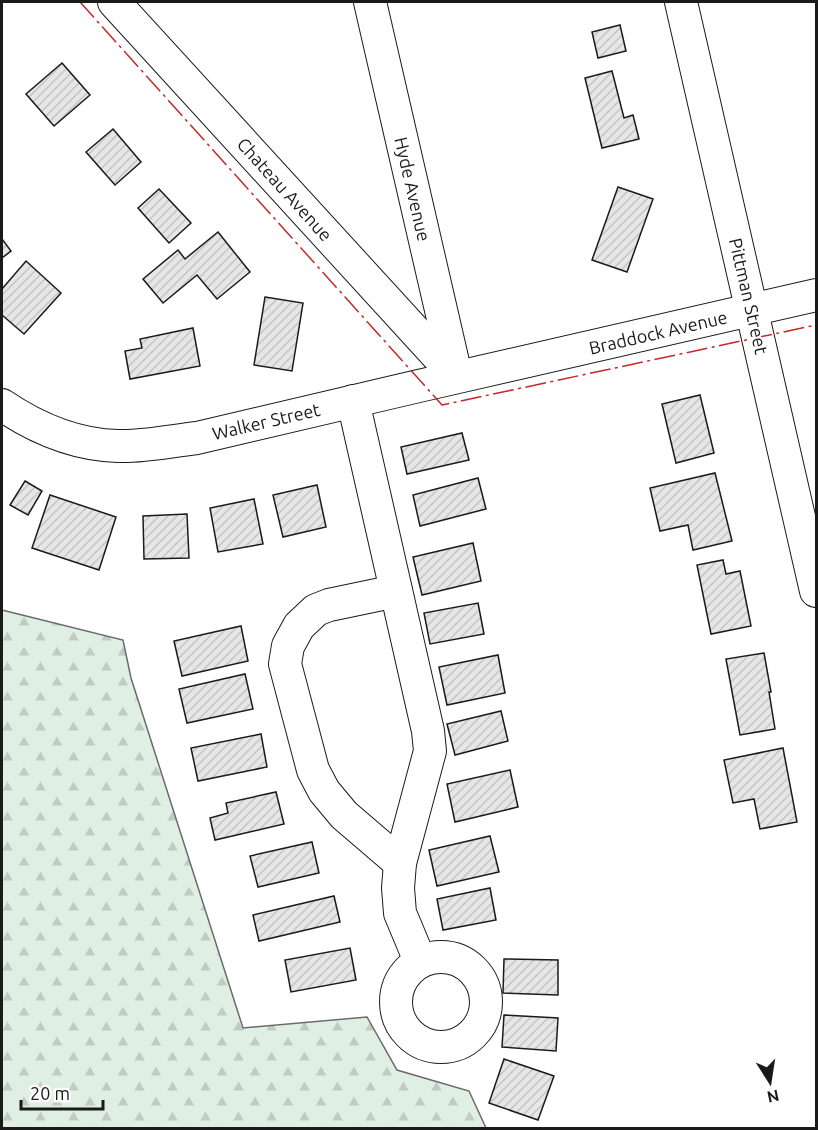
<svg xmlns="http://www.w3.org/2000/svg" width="818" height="1130" viewBox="0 0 818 1130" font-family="Ubuntu,sans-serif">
	<defs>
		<pattern id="forest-firs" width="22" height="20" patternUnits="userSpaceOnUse" patternTransform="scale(1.5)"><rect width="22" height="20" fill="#e0efe3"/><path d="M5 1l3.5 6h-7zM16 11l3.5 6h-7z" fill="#c0ccc2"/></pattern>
		<pattern id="building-hatch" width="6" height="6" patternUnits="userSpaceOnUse" patternTransform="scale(1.5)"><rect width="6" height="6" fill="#e6e6e6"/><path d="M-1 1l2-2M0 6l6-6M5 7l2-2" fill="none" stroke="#c5c5c5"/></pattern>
	</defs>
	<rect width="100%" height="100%" fill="#fff"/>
	<path fill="url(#forest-firs)" stroke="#6a6a6a" stroke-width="1.5" d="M 2,610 L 123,640 L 131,678 L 243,1028 L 367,1017 L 397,1070 L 469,1091 L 486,1128 L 2,1128 Z"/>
	<g fill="url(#building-hatch)" stroke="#1a1a1a" stroke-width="1.5">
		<path d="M 620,25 L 626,51 L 598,58 L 592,32 Z"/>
		<path d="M 62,63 L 90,95 L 54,126 L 26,94 Z"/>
		<path d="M 612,71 L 624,118 L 633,115 L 639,139 L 602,148 L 585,78 Z"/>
		<path d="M 113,129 L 141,162 L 115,185 L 86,152 Z"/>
		<path d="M 618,187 L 653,199 L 627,272 L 592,260 Z"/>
		<path d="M 159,189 L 191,223 L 169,243 L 138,208 Z"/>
		<path d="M 218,232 L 250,272 L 217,299 L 197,275 L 163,303 L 143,279 L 178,250 L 185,259 Z"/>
		<path d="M 2,239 L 11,251 L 2,258 Z"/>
		<path d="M 26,261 L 61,293 L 24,334 L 2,315 L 2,289 Z"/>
		<path d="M 265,297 L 303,303 L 292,371 L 254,365 Z"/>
		<path d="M 193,328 L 200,366 L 130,379 L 125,351 L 142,348 L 140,339 Z"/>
		<path d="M 700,395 L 714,453 L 676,463 L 662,404 Z"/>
		<path d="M 462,433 L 469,460 L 407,474 L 401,447 Z"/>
		<path d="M 715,473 L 732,541 L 693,550 L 688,525 L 660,531 L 650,488 Z"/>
		<path d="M 478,478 L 486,509 L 420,526 L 413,495 Z"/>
		<path d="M 25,481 L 42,491 L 28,515 L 10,505 Z"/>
		<path d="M 317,485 L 326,527 L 283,537 L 273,495 Z"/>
		<path d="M 50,495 L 116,517 L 99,570 L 32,548 Z"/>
		<path d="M 254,499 L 263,544 L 218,552 L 210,508 Z"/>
		<path d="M 187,514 L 189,558 L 144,559 L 143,516 Z"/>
		<path d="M 473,543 L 481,581 L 422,595 L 413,557 Z"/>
		<path d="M 723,560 L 726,574 L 740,571 L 751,626 L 711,634 L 697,565 Z"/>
		<path d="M 478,603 L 484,634 L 430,644 L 424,613 Z"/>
		<path d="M 241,626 L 248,661 L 182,676 L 174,641 Z"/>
		<path d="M 764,653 L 771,692 L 769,692 L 775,729 L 740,735 L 726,659 Z"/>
		<path d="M 498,655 L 505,693 L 447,705 L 439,667 Z"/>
		<path d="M 245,674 L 253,709 L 187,723 L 179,689 Z"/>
		<path d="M 501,711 L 508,741 L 455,755 L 447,724 Z"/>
		<path d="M 261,734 L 267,767 L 198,781 L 191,748 Z"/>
		<path d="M 783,748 L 797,822 L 760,829 L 754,799 L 733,803 L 724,760 Z"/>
		<path d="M 510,770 L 518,807 L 455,822 L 447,784 Z"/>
		<path d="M 276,792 L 284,824 L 215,840 L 210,818 L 228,813 L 226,803 Z"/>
		<path d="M 490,836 L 499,872 L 437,886 L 429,850 Z"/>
		<path d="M 312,842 L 319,873 L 258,887 L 250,856 Z"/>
		<path d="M 490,888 L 496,920 L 443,930 L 437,899 Z"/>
		<path d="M 334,896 L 340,922 L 259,941 L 253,915 Z"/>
		<path d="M 350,948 L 356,980 L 291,992 L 285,960 Z"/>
		<path d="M 504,959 L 558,960 L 558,995 L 503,993 Z"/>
		<path d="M 504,1015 L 558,1018 L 556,1051 L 502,1047 Z"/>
		<path d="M 504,1059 L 554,1076 L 538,1120 L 489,1103 Z"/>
	</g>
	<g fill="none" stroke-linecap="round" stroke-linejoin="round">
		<g stroke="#1a1a1a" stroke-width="34">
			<g id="minor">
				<path d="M 114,2 L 456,376"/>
				<path d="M 370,2 L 456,375"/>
				<path d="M 681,2 L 816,591"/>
				<path d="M 353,401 L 428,731 L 430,751 L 400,863 L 398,888 L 400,913 L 420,961"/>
				<path d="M 2,405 C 36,428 76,445 118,446 C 144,447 171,441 197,438 C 403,389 610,342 816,295"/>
				<path d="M 396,591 L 329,605 L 316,610 L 299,626 L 288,646 L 285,664 L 313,770 L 324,791 L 344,815 L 400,863"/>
				<circle cx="441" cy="1002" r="45"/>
			</g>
		</g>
		<use href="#minor" stroke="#fff" stroke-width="32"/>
		<path stroke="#c62828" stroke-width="1.5" stroke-dasharray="21 4.5 3 4.5" stroke-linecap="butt" d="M 80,2 L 442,405 L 816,325"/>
	</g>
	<g text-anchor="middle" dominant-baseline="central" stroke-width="4.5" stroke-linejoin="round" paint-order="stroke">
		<g font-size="18" fill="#1a1a1a" stroke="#fff">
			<text transform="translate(285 189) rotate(48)">Chateau Avenue</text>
			<text transform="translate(413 189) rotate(77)">Hyde Avenue</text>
			<text transform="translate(749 296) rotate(77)">Pittman Street</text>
			<text transform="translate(658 332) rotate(-13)">Braddock Avenue</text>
			<text transform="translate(266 421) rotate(-13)">Walker Street</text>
		</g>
	</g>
	<rect width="818" height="1130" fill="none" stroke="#1a1a1a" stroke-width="6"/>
	<g transform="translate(770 1082) rotate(168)" stroke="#ffffff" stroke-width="4.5" paint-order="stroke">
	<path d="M0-4.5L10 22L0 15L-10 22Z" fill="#1a1a1a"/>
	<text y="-9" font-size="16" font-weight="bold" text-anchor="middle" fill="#1a1a1a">N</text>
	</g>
	<path d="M21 1100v9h82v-9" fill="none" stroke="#1a1a1a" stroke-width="3"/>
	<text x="30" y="1100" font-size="18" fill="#1a1a1a" stroke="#ffffff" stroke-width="4.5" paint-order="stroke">20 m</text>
</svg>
